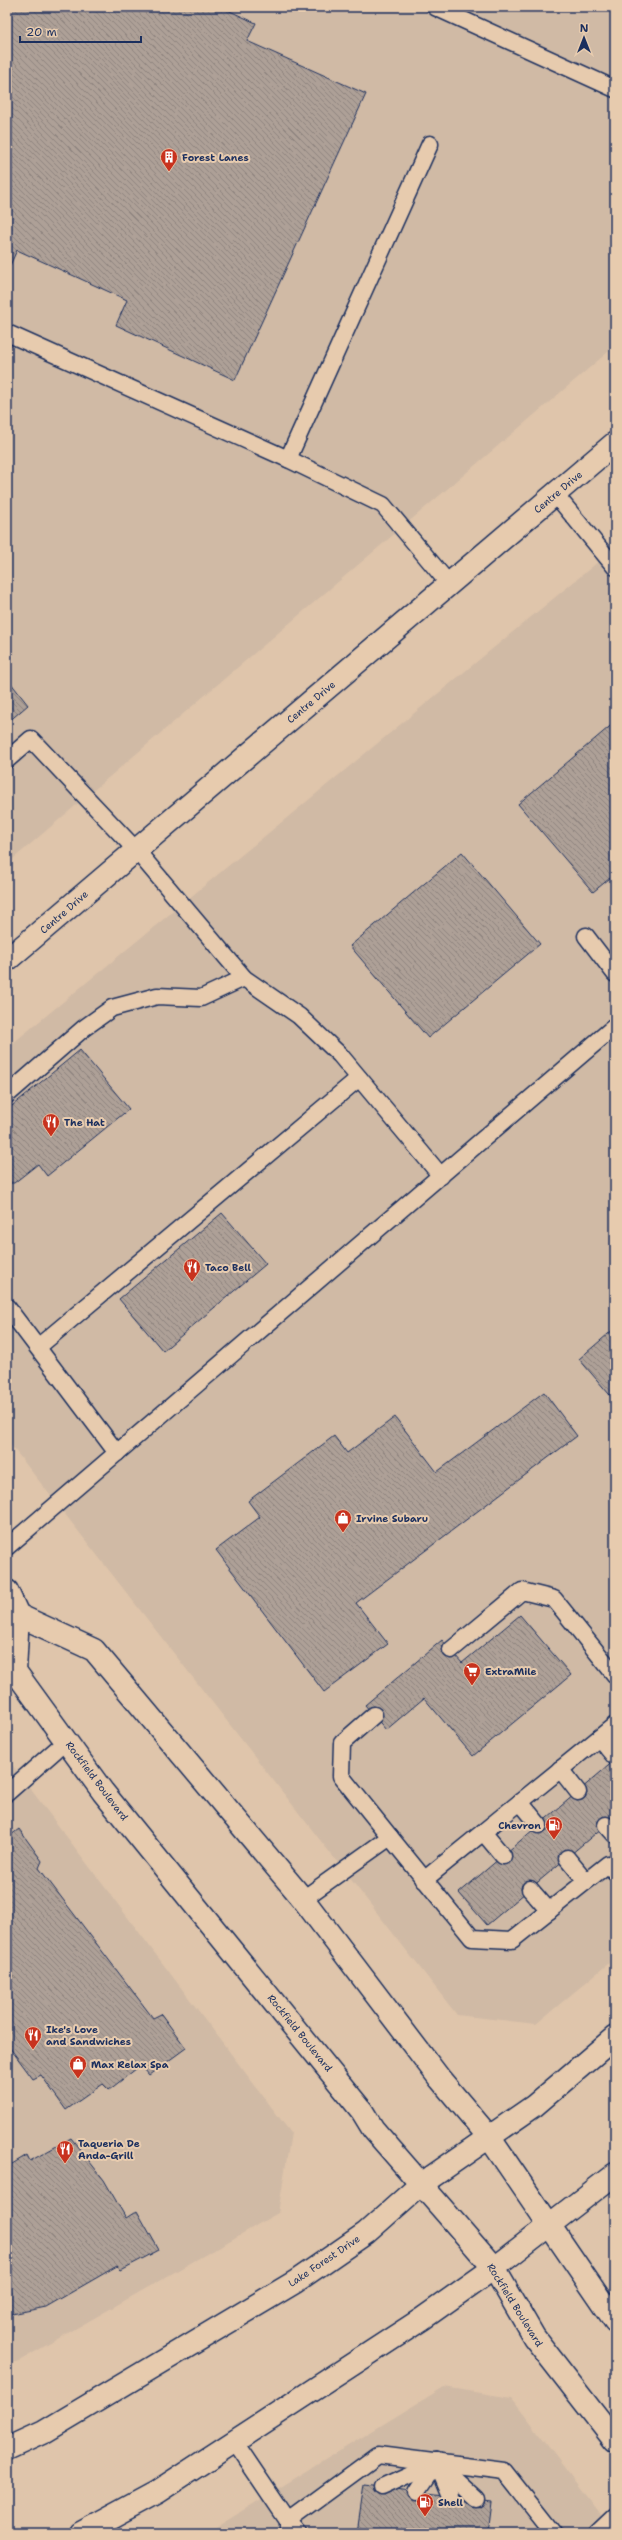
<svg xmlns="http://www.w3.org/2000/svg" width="622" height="2540" viewBox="0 0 622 2540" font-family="'Shantell Sans',sans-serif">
	<defs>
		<pattern id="building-back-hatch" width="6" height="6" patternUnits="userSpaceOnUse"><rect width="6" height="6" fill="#aea097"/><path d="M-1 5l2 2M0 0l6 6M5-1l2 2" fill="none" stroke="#8d837e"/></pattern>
	</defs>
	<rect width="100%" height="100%" fill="#dfc5ab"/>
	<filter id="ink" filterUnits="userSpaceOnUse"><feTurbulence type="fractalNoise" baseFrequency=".025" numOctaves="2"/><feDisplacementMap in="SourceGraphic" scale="8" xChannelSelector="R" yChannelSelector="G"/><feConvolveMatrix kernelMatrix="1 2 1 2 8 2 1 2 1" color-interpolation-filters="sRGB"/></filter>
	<g filter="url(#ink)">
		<g fill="#d0baa5">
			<path d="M 7,7 L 615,7 L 615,346 L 7,864 Z"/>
			<path d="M 615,548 L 615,1958 L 536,2024 L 457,2015 L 7,1440 L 7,1048 Z"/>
			<path d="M 7,1758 L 291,2133 L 278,2213 L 19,2361 L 7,2364 Z"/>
			<path d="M 444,2387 L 512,2398 L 615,2533 L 206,2533 Z"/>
		</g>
		<g fill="url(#building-back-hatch)" stroke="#1b2f5e">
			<path d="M 7,7 L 221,7 L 256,23 L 247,41 L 366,94 L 235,380 L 116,325 L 127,300 L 17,250 L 7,272 Z"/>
			<path d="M 7,678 L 28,705 L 7,723 Z"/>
			<path d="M 615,722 L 615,874 L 593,892 L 518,804 Z"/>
			<path d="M 462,852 L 540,944 L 428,1038 L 350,946 Z"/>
			<path d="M 80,1050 L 129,1109 L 47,1176 L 38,1164 L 14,1183 L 7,1183 L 7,1110 Z"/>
			<path d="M 222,1213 L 266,1264 L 163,1351 L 119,1299 Z"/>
			<path d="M 615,1328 L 615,1401 L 579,1359 Z"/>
			<path d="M 544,1392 L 577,1436 L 356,1603 L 388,1644 L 324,1692 L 216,1550 L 260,1517 L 248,1501 L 334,1436 L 347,1453 L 395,1417 L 437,1472 Z"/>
			<path d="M 520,1615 L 571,1675 L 473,1756 L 424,1698 L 386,1730 L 365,1705 L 442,1640 L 462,1663 Z"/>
			<path d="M 615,1760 L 615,1817 L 487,1925 L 459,1893 Z"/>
			<path d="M 19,1829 L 42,1861 L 39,1868 L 153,2018 L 161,2014 L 186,2048 L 149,2075 L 141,2065 L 109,2090 L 103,2084 L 66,2110 L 41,2075 L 33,2079 L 7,2044 L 7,1838 Z"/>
			<path d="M 71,2138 L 104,2180 L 126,2218 L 137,2211 L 159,2250 L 121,2270 L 117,2266 L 46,2307 L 7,2315 L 7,2167 L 27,2155 L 30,2161 Z"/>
			<path d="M 364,2485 L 492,2501 L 488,2533 L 357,2533 Z"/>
		</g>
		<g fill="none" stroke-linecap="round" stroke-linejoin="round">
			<g stroke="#1b2f5e" stroke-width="19">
				<g id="lane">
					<path d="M 435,7 L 615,89"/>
					<path d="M 7,333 L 288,459 L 383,505 L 449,584"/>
					<path d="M 288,459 L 430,144"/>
					<path d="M 555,494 L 615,567"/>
					<path d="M 7,760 L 31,739 L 136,850 L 244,978 L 299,1016 L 340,1055 L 441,1176"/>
					<path d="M 586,936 L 615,974"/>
					<path d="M 7,1095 L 84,1028 L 112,1008 L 157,996 L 201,998 L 244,978"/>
					<path d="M 7,1307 L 117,1453"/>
					<path d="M 38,1347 L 359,1078"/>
					<path d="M 7,1547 L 615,1026"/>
					<path d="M 451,1650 L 522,1591 L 554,1599 L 615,1675"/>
					<path d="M 374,1715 L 342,1743 L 341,1776 L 390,1837"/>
					<path d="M 599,1738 L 615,1757"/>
					<path d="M 560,1769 L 578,1792"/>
					<path d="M 7,1793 L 66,1741"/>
					<path d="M 520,1802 L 539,1825"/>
					<path d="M 606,1825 L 615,1835"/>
					<path d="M 483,1832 L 503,1856"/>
					<path d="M 567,1858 L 586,1881"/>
					<path d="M 424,1880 L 615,1725"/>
					<path d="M 530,1889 L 549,1911"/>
					<path d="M 303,1899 L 390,1837 L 472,1938 L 512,1940 L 608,1864 L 615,1872"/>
					<path d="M 234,2441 L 288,2521 L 288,2531"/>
					<path d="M 382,2487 L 437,2462 L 477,2499"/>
					<path d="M 417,2492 L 437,2462 L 451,2496"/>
					<path d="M 298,2533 L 288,2521 L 378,2455 L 504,2471 L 553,2533"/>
					<path d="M 597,2533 L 615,2516"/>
				</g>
			</g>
			<g stroke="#1b2f5e" stroke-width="25">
				<g id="secondary">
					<path d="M 7,960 L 615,443"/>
					<path d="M 7,1591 L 18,1615 L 15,1671 L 103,1792 L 362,2111 L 373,2129 L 494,2268 L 534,2337 L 615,2441"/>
					<path d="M 18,1615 L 94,1650 L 303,1899 L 440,2079 L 489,2137 L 615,2321"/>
				</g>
			</g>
			<g stroke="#1b2f5e" stroke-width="25">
				<g id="primary">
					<path d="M 7,2449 L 44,2432 L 295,2282 L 366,2233 L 420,2185 L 534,2106 L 615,2037"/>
					<path d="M 81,2533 L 157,2492 L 422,2319 L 494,2268 L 615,2174"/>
				</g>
			</g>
			<use href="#lane" stroke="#e7cbae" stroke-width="16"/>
			<use href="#secondary" stroke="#e7cbae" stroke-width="22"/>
			<use href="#primary" stroke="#e7cbae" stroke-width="22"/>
		</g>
	</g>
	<defs>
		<g id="building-pin" transform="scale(0.9)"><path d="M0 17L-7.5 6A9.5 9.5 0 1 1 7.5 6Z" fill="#c8321e" stroke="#e7cbae"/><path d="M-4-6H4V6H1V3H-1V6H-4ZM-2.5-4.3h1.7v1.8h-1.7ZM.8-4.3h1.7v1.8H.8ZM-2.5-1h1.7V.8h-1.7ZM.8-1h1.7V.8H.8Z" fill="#fff"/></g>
		<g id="restaurant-pin" transform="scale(0.9)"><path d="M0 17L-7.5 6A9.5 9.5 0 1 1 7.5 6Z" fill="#c8321e" stroke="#e7cbae"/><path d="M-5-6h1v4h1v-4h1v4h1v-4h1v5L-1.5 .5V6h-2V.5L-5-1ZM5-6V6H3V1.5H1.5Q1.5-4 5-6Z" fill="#fff"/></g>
		<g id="shop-pin" transform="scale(0.9)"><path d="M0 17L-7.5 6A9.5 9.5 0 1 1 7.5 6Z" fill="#c8321e" stroke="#e7cbae"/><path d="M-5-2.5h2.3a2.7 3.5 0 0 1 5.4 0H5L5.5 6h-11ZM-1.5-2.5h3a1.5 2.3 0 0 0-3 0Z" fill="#fff"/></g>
		<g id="supermarket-pin" transform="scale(0.9)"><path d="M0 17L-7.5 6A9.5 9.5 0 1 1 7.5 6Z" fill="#c8321e" stroke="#e7cbae"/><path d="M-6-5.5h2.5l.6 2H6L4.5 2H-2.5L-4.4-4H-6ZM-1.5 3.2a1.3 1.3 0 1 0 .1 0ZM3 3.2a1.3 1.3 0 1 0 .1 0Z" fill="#fff"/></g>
		<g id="fuel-pin" transform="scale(0.9)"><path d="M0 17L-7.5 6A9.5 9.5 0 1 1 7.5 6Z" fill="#c8321e" stroke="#e7cbae"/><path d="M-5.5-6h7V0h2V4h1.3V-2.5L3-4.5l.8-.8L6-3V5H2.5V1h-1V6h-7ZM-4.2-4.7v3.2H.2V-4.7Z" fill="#fff"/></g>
	</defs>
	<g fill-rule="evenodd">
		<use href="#building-pin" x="169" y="157"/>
		<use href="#restaurant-pin" x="51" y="1122"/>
		<use href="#restaurant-pin" x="192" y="1267"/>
		<use href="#shop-pin" x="343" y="1518"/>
		<use href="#supermarket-pin" x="472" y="1671"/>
		<use href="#fuel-pin" x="554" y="1825"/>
		<use href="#restaurant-pin" x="33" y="2035"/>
		<use href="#shop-pin" x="78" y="2064"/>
		<use href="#restaurant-pin" x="65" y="2149"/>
		<use href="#fuel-pin" x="425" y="2502"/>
	</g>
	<g text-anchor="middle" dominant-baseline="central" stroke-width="4" stroke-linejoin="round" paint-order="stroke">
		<g font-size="10" font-weight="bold" fill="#1b2f5e" stroke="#e7cbae" text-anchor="start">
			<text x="182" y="157">Forest Lanes</text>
			<text x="64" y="1122">The Hat</text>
			<text x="205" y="1267">Taco Bell</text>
			<text x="356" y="1518">Irvine Subaru</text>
			<text x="485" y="1671">ExtraMile</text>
			<text x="541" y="1825" text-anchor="end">Chevron</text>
			<text x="46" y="2029">Ike's Love<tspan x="46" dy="12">and Sandwiches</tspan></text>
			<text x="91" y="2064">Max Relax Spa</text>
			<text x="78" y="2143">Taqueria De<tspan x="78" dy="12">Anda-Grill</tspan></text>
			<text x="438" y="2502">Shell</text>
		</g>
		<g font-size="10" fill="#1b2f5e" stroke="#e7cbae">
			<text transform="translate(558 492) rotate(-40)">Centre Drive</text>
			<text transform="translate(311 702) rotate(-40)">Centre Drive</text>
			<text transform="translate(64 912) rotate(-41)">Centre Drive</text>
			<text transform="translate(97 1781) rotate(53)">Rockfield Boulevard</text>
			<text transform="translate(300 2033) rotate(51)">Rockfield Boulevard</text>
			<text transform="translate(324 2261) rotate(-34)">Lake Forest Drive</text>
			<text transform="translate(515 2305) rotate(58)">Rockfield Boulevard</text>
		</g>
	</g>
	<rect width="622" height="2540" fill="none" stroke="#e7cbae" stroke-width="24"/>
	<rect x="12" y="12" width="598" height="2516" fill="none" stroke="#1b2f5e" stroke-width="1.5" filter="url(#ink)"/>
	<g transform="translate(584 38)" stroke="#e7cbae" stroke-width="3" paint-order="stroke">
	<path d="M0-3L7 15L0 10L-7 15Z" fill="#1b2f5e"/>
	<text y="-6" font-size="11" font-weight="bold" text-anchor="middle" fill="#1b2f5e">N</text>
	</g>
	<path d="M20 36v6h121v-6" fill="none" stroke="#1b2f5e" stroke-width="2"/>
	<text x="26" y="36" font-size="12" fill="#1b2f5e" stroke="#e7cbae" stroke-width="3" paint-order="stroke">20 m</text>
</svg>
